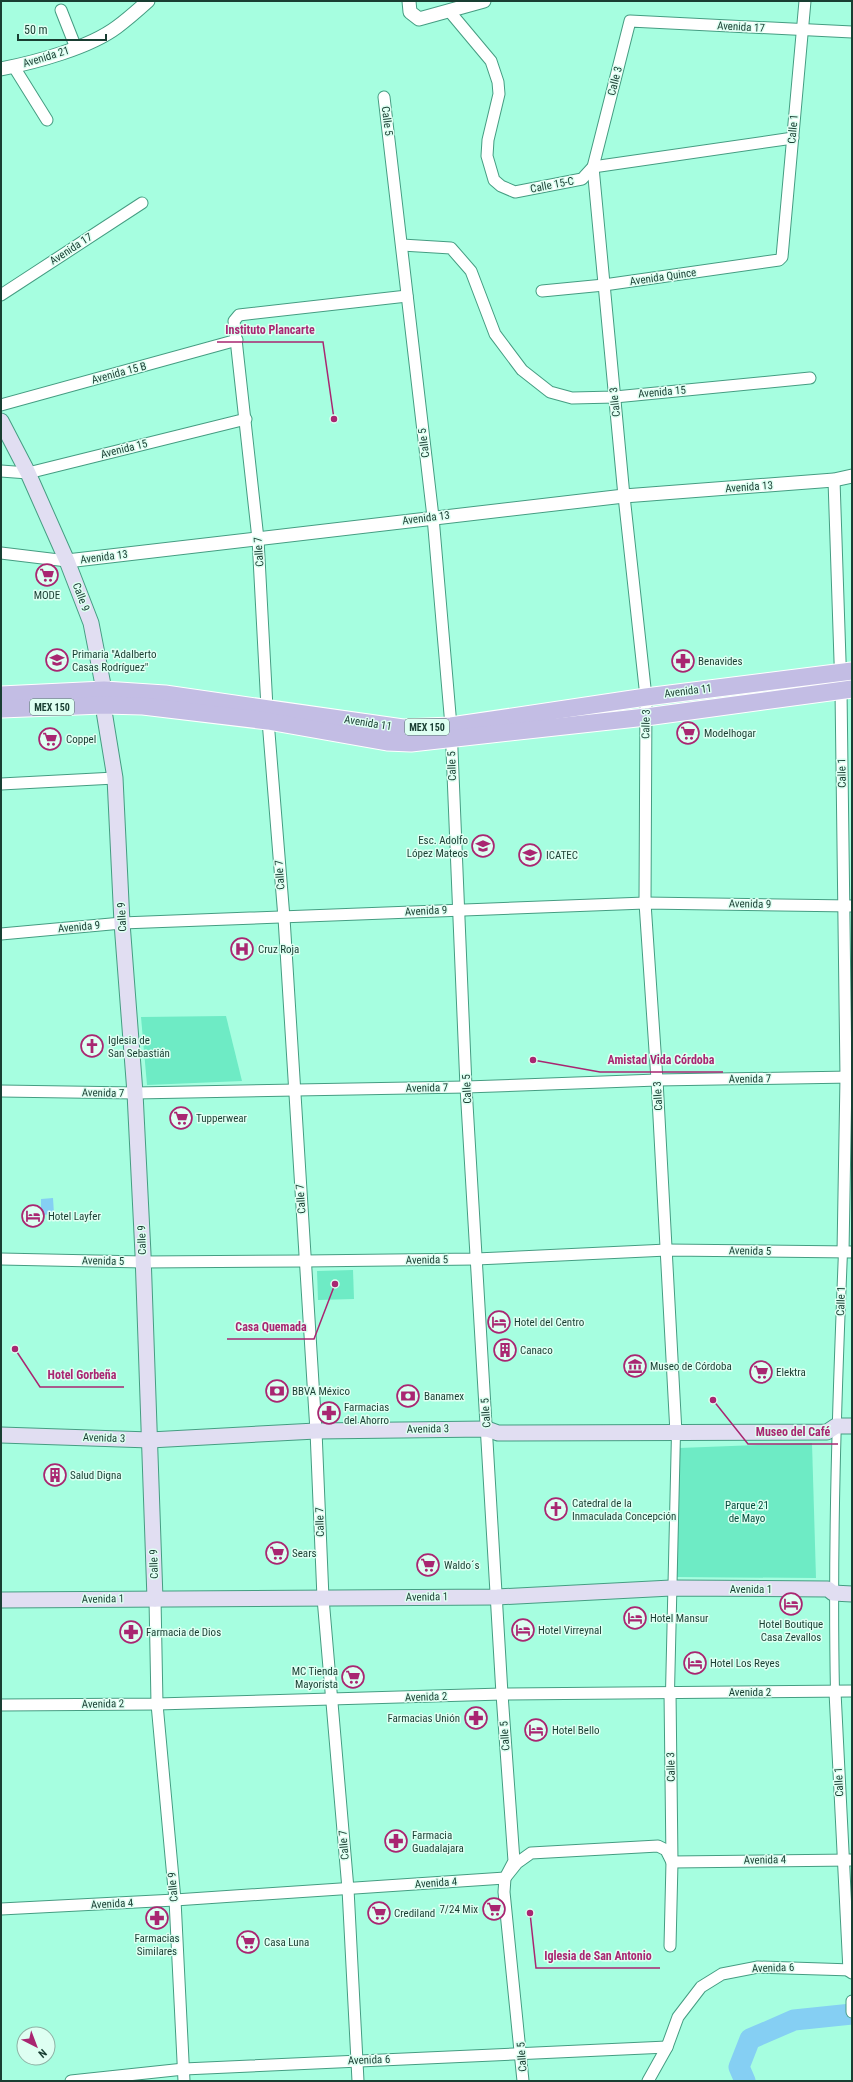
<svg xmlns="http://www.w3.org/2000/svg" width="853" height="2082" viewBox="0 0 853 2082" font-family="'Roboto Condensed',sans-serif">
	<rect width="100%" height="100%" fill="#a6fee0"/>
	<g fill="#6eebc5">
		<path d="M 226,1016 L 242,1081 L 147,1085 L 141,1017 Z"/>
		<path d="M 353,1270 L 354,1299 L 318,1300 L 317,1271 Z"/>
		<path d="M 812,1443 L 816,1578 L 676,1577 L 679,1448 Z"/>
	</g>
	<path fill="#85cff3" d="M 53,1198 L 54,1214 L 41,1215 L 41,1199 Z"/>
	<g fill="none" stroke-linecap="round" stroke-linejoin="round">
		<path stroke="#85cff3" stroke-width="21" d="M 745,2081 L 739,2067 L 750,2039 L 794,2020 L 852,2014"/>
		<g stroke="#459d82" stroke-width="10">
			<g id="pedestrian">
				<path d="M 670,1692 L 676,1433"/>
				<path d="M 835,1692 C 832,1545 837,1398 843,1252"/>
			</g>
		</g>
		<g stroke="#459d82" stroke-width="13">
			<g id="minor">
				<path d="M 61,10 L 76,48"/>
				<path d="M 450,12 L 491,61 L 498,82 L 499,94 L 488,140 L 487,156 L 494,180 L 501,186 L 515,192 L 582,179 L 593,167 L 793,138"/>
				<path d="M 14,67 L 47,120"/>
				<path d="M 384,97 L 433,517 L 451,726 L 466,1087 L 502,1694 L 514,1861 L 505,1878 L 504,1892 L 523,2081"/>
				<path d="M 402,245 L 451,248 L 471,271 L 495,334 L 522,370 L 550,392 L 572,398 L 615,397 L 810,378"/>
				<path d="M 542,291 L 604,285 L 779,260 L 782,257 L 805,1"/>
				<path d="M 1,295 L 142,203"/>
				<path d="M 1,405 L 237,340"/>
				<path d="M 1,471 L 28,473 L 246,419"/>
				<path d="M 834,480 L 841,690 L 846,1077 L 843,1252"/>
				<path d="M 1,553 L 67,561"/>
				<path d="M 1,784 L 115,778"/>
				<path d="M 1,934 L 122,923 L 645,903 L 852,906"/>
				<path d="M 1,1091 L 135,1093 L 466,1087 L 657,1080 L 852,1077"/>
				<path d="M 1,1259 L 143,1262 L 305,1261 L 476,1259 L 667,1250 L 852,1252"/>
				<path d="M 676,1433 L 657,1080 L 645,903 L 646,697 L 624,496 L 593,167 L 630,21 L 852,32"/>
				<path d="M 155,1599 L 157,1704 L 175,1900 L 184,2081"/>
				<path d="M 670,1692 L 672,1862 L 670,1946"/>
				<path d="M 835,1692 L 849,1971 L 852,1973"/>
				<path d="M 1,1705 L 157,1704 L 502,1694 L 852,1691"/>
				<path d="M 1,1909 L 175,1900 L 505,1878 L 517,1863 L 531,1853 L 658,1846 L 666,1850 L 672,1862 L 852,1860"/>
				<path d="M 852,2001 L 852,2012"/>
				<path d="M 71,2081 L 184,2069 L 667,2047"/>
				<path d="M 358,2081 L 348,1889 L 323,1598 L 316,1431 L 284,918 L 267,708 L 258,539 L 234,321 L 239,315 L 407,296"/>
				<path d="M 648,2081 L 667,2047 L 678,2017 L 701,1987 L 722,1974 L 758,1967 L 852,1970"/>
			</g>
		</g>
		<g stroke="#459d82" stroke-width="15">
			<g id="tertiary">
				<path d="M 409,1 L 410,12 L 419,19 L 484,1"/>
				<path d="M 1,69 C 36,62 89,48 117,27 C 128,19 138,10 148,1"/>
				<path d="M 67,561 L 624,496 L 834,480 L 852,476"/>
			</g>
		</g>
		<g stroke="#459d82" stroke-width="17">
			<g id="secondary">
				<path d="M 1,421 L 28,473 L 67,561 L 91,623 L 104,690 L 103,705 L 115,778 L 122,923 L 135,1093 L 143,1254 L 155,1599"/>
				<path d="M 1,1435 L 150,1440 L 316,1431 L 487,1429 L 498,1433 L 827,1432 L 836,1426 L 852,1426"/>
				<path d="M 1,1600 L 497,1597 L 671,1588 L 828,1589 L 833,1593 L 852,1594"/>
			</g>
		</g>
		<g stroke="#fff" stroke-width="19">
			<g id="primary">
				<path d="M 1,695 L 104,690 L 165,694 L 403,728 L 451,726 L 646,697 L 852,671"/>
				<path d="M 1,709 L 103,705 L 143,706 L 268,721 L 387,742 L 411,743 L 646,717 L 852,689"/>
			</g>
		</g>
		<use href="#pedestrian" stroke="#fff" stroke-width="8"/>
		<use href="#minor" stroke="#fff" stroke-width="11"/>
		<use href="#tertiary" stroke="#fff" stroke-width="13"/>
		<use href="#secondary" stroke="#e1def2" stroke-width="15"/>
		<use href="#primary" stroke="#c3bde4" stroke-width="17"/>
	</g>
	<defs>
		<g id="supermarket-ring" transform="scale(1.15)"><circle r="9.5" fill="#defff2" stroke="#a92671" stroke-width="1.5"/><path d="M-6-5.5h2.5l.6 2H6L4.5 2H-2.5L-4.4-4H-6ZM-1.5 3.2a1.3 1.3 0 1 0 .1 0ZM3 3.2a1.3 1.3 0 1 0 .1 0Z" fill="#a92671"/></g>
		<g id="school-ring" transform="scale(1.15)"><circle r="9.5" fill="#defff2" stroke="#a92671" stroke-width="1.5"/><path d="M0-5L7-2L0 1L-7-2ZM-4 1L0 2.5L4 1V4Q0 6-4 4Z" fill="#a92671"/></g>
		<g id="pharmacy-ring" transform="scale(1.15)"><circle r="9.5" fill="#defff2" stroke="#a92671" stroke-width="1.5"/><path d="M-2-6h4v4h4v4h-4v4h-4v-4h-4v-4h4Z" fill="#a92671"/></g>
		<g id="hospital-ring" transform="scale(1.15)"><circle r="9.5" fill="#defff2" stroke="#a92671" stroke-width="1.5"/><path d="M-5-5h3v3.5h4V-5h3V5h-3V1.5h-4V5h-3Z" fill="#a92671"/></g>
		<g id="church-ring" transform="scale(1.15)"><circle r="9.5" fill="#defff2" stroke="#a92671" stroke-width="1.5"/><path d="M-1.2-6h2.4v3.5h3.3v2.4h-3.3V6h-2.4V-.1h-3.3v-2.4h3.3Z" fill="#a92671"/></g>
		<g id="hotel-ring" transform="scale(1.15)"><circle r="9.5" fill="#defff2" stroke="#a92671" stroke-width="1.5"/><path d="M-6-4.5h1.5V1H6V5H4.5V3h-9V5H-6ZM-4 0a1.8 1.8 0 1 1 3.6 0ZM.5 0V-2.5h3Q6-2.5 6 0Z" fill="#a92671"/></g>
		<g id="building-ring" transform="scale(1.15)"><circle r="9.5" fill="#defff2" stroke="#a92671" stroke-width="1.5"/><path d="M-4-6H4V6H1V3H-1V6H-4ZM-2.5-4.3h1.7v1.8h-1.7ZM.8-4.3h1.7v1.8H.8ZM-2.5-1h1.7V.8h-1.7ZM.8-1h1.7V.8H.8Z" fill="#a92671"/></g>
		<g id="museum-ring" transform="scale(1.15)"><circle r="9.5" fill="#defff2" stroke="#a92671" stroke-width="1.5"/><path d="M0-6L6-3V-2H-6V-3ZM-5-1h2V3h-2ZM-1-1h2V3h-2ZM3-1h2V3H3ZM-6 4H6V6H-6Z" fill="#a92671"/></g>
		<g id="bank-ring" transform="scale(1.15)"><circle r="9.5" fill="#defff2" stroke="#a92671" stroke-width="1.5"/><path d="M-6-4H6V4H-6ZM0-2.3a2.3 2.3 0 1 0 0 4.6a2.3 2.3 0 1 0 0-4.6Z" fill="#a92671"/></g>
	</defs>
	<g fill-rule="evenodd">
		<use href="#supermarket-ring" x="47" y="575"/>
		<use href="#school-ring" x="57" y="660"/>
		<use href="#pharmacy-ring" x="683" y="661"/>
		<use href="#supermarket-ring" x="688" y="733"/>
		<use href="#supermarket-ring" x="50" y="739"/>
		<use href="#school-ring" x="483" y="846"/>
		<use href="#school-ring" x="530" y="855"/>
		<use href="#hospital-ring" x="242" y="949"/>
		<use href="#church-ring" x="92" y="1046"/>
		<use href="#supermarket-ring" x="181" y="1118"/>
		<use href="#hotel-ring" x="33" y="1216"/>
		<use href="#hotel-ring" x="499" y="1322"/>
		<use href="#building-ring" x="505" y="1350"/>
		<use href="#museum-ring" x="635" y="1366"/>
		<use href="#supermarket-ring" x="761" y="1372"/>
		<use href="#bank-ring" x="277" y="1391"/>
		<use href="#bank-ring" x="408" y="1396"/>
		<use href="#pharmacy-ring" x="329" y="1413"/>
		<use href="#building-ring" x="55" y="1475"/>
		<use href="#church-ring" x="556" y="1509"/>
		<use href="#supermarket-ring" x="277" y="1553"/>
		<use href="#supermarket-ring" x="428" y="1565"/>
		<use href="#hotel-ring" x="791" y="1604"/>
		<use href="#hotel-ring" x="635" y="1618"/>
		<use href="#hotel-ring" x="523" y="1630"/>
		<use href="#pharmacy-ring" x="131" y="1632"/>
		<use href="#hotel-ring" x="695" y="1663"/>
		<use href="#supermarket-ring" x="353" y="1677"/>
		<use href="#pharmacy-ring" x="476" y="1718"/>
		<use href="#hotel-ring" x="536" y="1730"/>
		<use href="#pharmacy-ring" x="396" y="1841"/>
		<use href="#supermarket-ring" x="494" y="1909"/>
		<use href="#supermarket-ring" x="379" y="1913"/>
		<use href="#pharmacy-ring" x="157" y="1918"/>
		<use href="#supermarket-ring" x="248" y="1942"/>
	</g>
	<g text-anchor="middle" dominant-baseline="central" stroke-width="3" stroke-linejoin="round" paint-order="stroke">
		<g fill="#defff2" stroke="#54786c" stroke-width="1">
			<rect x="30" y="699" width="44" height="16" rx="3"/>
			<rect x="405" y="719" width="44" height="16" rx="3"/>
		</g>
		<g font-size="10" font-weight="bold" fill="#193e32">
			<text x="52" y="707">MEX 150</text>
			<text x="427" y="727">MEX 150</text>
		</g>
		<g font-size="11" fill="#193e32" stroke="#defff2">
			<text transform="translate(741 27) rotate(3)">Avenida 17</text>
			<text transform="translate(46 57) rotate(-17)">Avenida 21</text>
			<text transform="translate(615 81) rotate(-76)">Calle 3</text>
			<text transform="translate(387 121) rotate(83)">Calle 5</text>
			<text transform="translate(793 129) rotate(-85)">Calle 1</text>
			<text transform="translate(552 185) rotate(-11)">Calle 15-C</text>
			<text transform="translate(71 249) rotate(-33)">Avenida 17</text>
			<text transform="translate(663 277) rotate(-8)">Avenida Quince</text>
			<text transform="translate(119 373) rotate(-15)">Avenida 15 B</text>
			<text transform="translate(662 392) rotate(-5)">Avenida 15</text>
			<text transform="translate(615 402) rotate(-96)">Calle 3</text>
			<text transform="translate(424 443) rotate(-97)">Calle 5</text>
			<text transform="translate(124 449) rotate(-14)">Avenida 15</text>
			<text transform="translate(749 487) rotate(-4)">Avenida 13</text>
			<text transform="translate(426 518) rotate(-7)">Avenida 13</text>
			<text transform="translate(259 552) rotate(-94)">Calle 7</text>
			<text transform="translate(104 557) rotate(-7)">Avenida 13</text>
			<text transform="translate(81 597) rotate(69)">Calle 9</text>
			<text transform="translate(688 691) rotate(-7)">Avenida 11</text>
			<text transform="translate(368 723) rotate(9)">Avenida 11</text>
			<text transform="translate(646 724) rotate(-89)">Calle 3</text>
			<text transform="translate(452 766) rotate(-92)">Calle 5</text>
			<text transform="translate(842 773) rotate(-91)">Calle 1</text>
			<text transform="translate(280 875) rotate(-94)">Calle 7</text>
			<text transform="translate(750 904) rotate(1)">Avenida 9</text>
			<text transform="translate(426 911) rotate(-3)">Avenida 9</text>
			<text transform="translate(122 917) rotate(-93)">Calle 9</text>
			<text transform="translate(79 927) rotate(-5)">Avenida 9</text>
			<text transform="translate(750 1079) rotate(-1)">Avenida 7</text>
			<text transform="translate(427 1088) rotate(-1)">Avenida 7</text>
			<text transform="translate(467 1089) rotate(-93)">Calle 5</text>
			<text transform="translate(103 1093) rotate(1)">Avenida 7</text>
			<text transform="translate(658 1096) rotate(-93)">Calle 3</text>
			<text transform="translate(301 1199) rotate(-94)">Calle 7</text>
			<text transform="translate(142 1240) rotate(-92)">Calle 9</text>
			<text transform="translate(750 1251) rotate(1)">Avenida 5</text>
			<text transform="translate(427 1260) rotate(-1)">Avenida 5</text>
			<text transform="translate(103 1261) rotate(1)">Avenida 5</text>
			<text transform="translate(841 1301) rotate(-88)">Calle 1</text>
			<text transform="translate(486 1413) rotate(-94)">Calle 5</text>
			<text transform="translate(428 1429) rotate(-1)">Avenida 3</text>
			<text transform="translate(104 1438) rotate(2)">Avenida 3</text>
			<text transform="translate(320 1522) rotate(-92)">Calle 7</text>
			<text transform="translate(154 1564) rotate(-92)">Calle 9</text>
			<text x="751" y="1589">Avenida 1</text>
			<text transform="translate(427 1597) rotate(-1)">Avenida 1</text>
			<text transform="translate(103 1599) rotate(-1)">Avenida 1</text>
			<text x="750" y="1692">Avenida 2</text>
			<text transform="translate(426 1697) rotate(-2)">Avenida 2</text>
			<text transform="translate(103 1704) rotate(-1)">Avenida 2</text>
			<text transform="translate(505 1736) rotate(-94)">Calle 5</text>
			<text transform="translate(671 1767) rotate(-91)">Calle 3</text>
			<text transform="translate(839 1782) rotate(-93)">Calle 1</text>
			<text transform="translate(344 1845) rotate(-95)">Calle 7</text>
			<text transform="translate(765 1860) rotate(-1)">Avenida 4</text>
			<text transform="translate(436 1883) rotate(-4)">Avenida 4</text>
			<text transform="translate(173 1887) rotate(-95)">Calle 9</text>
			<text transform="translate(112 1904) rotate(-3)">Avenida 4</text>
			<text transform="translate(773 1968) rotate(-2)">Avenida 6</text>
			<text transform="translate(522 2057) rotate(-94)">Calle 5</text>
			<text transform="translate(369 2060) rotate(-2)">Avenida 6</text>
		</g>
		<g font-size="11" fill="#193e32" stroke="#defff2" text-anchor="start">
			<text x="47" y="595" text-anchor="middle">MODE</text>
			<text x="72" y="654">Primaria "Adalberto<tspan x="72" dy="13">Casas Rodríguez"</tspan></text>
			<text x="698" y="661">Benavides</text>
			<text x="704" y="733">Modelhogar</text>
			<text x="66" y="739">Coppel</text>
			<text x="468" y="840" text-anchor="end">Esc. Adolfo<tspan x="468" dy="13">López Mateos</tspan></text>
			<text x="546" y="855">ICATEC</text>
			<text x="258" y="949">Cruz Roja</text>
			<text x="108" y="1040">Iglesia de<tspan x="108" dy="13">San Sebastián</tspan></text>
			<text x="196" y="1118">Tupperwear</text>
			<text x="48" y="1216">Hotel Layfer</text>
			<text x="514" y="1322">Hotel del Centro</text>
			<text x="520" y="1350">Canaco</text>
			<text x="650" y="1366">Museo de Córdoba</text>
			<text x="776" y="1372">Elektra</text>
			<text x="292" y="1391">BBVA México</text>
			<text x="424" y="1396">Banamex</text>
			<text x="344" y="1407">Farmacias<tspan x="344" dy="13">del Ahorro</tspan></text>
			<text x="70" y="1475">Salud Digna</text>
			<text x="572" y="1503">Catedral de la<tspan x="572" dy="13">Inmaculada Concepción</tspan></text>
			<text x="292" y="1553">Sears</text>
			<text x="444" y="1565">Waldo´s</text>
			<text x="650" y="1618">Hotel Mansur</text>
			<text x="791" y="1624" text-anchor="middle">Hotel Boutique<tspan x="791" dy="13">Casa Zevallos</tspan></text>
			<text x="538" y="1630">Hotel Virreynal</text>
			<text x="146" y="1632">Farmacia de Dios</text>
			<text x="710" y="1663">Hotel Los Reyes</text>
			<text x="338" y="1671" text-anchor="end">MC Tienda<tspan x="338" dy="13">Mayorista</tspan></text>
			<text x="460" y="1718" text-anchor="end">Farmacias Unión</text>
			<text x="552" y="1730">Hotel Bello</text>
			<text x="412" y="1835">Farmacia<tspan x="412" dy="13">Guadalajara</tspan></text>
			<text x="478" y="1909" text-anchor="end">7/24 Mix</text>
			<text x="394" y="1913">Crediland</text>
			<text x="157" y="1938" text-anchor="middle">Farmacias<tspan x="157" dy="13">Similares</tspan></text>
			<text x="264" y="1942">Casa Luna</text>
		</g>
		<g font-size="11" fill="#034c3b" stroke="#defff2">
			<text x="747" y="1505">Parque 21<tspan x="747" dy="13">de Mayo</tspan></text>
		</g>
	</g>
	<path fill="none" stroke="#a92671" stroke-width="1.5" d="M334 419L323 342H217M533 1060L600 1072H723M335 1284L314 1339H227M15 1349L40 1387H124M713 1400L748 1444H838M530 1913L536 1968H660"/>
	<g fill="#a92671" stroke="#defff2" stroke-width="1.5">
		<circle cx="334" cy="419" r="4"/>
		<circle cx="533" cy="1060" r="4"/>
		<circle cx="335" cy="1284" r="4"/>
		<circle cx="15" cy="1349" r="4"/>
		<circle cx="713" cy="1400" r="4"/>
		<circle cx="530" cy="1913" r="4"/>
	</g>
	<g font-size="12" text-anchor="middle" font-weight="bold" fill="#a92671" stroke="#defff2" stroke-width="3" stroke-linejoin="round" paint-order="stroke">
		<text x="270" y="334">Instituto Plancarte</text>
		<text x="661" y="1064">Amistad Vida Córdoba</text>
		<text x="271" y="1331">Casa Quemada</text>
		<text x="82" y="1379">Hotel Gorbeña</text>
		<text x="793" y="1436">Museo del Café</text>
		<text x="598" y="1960">Iglesia de San Antonio</text>
	</g>
	<rect width="853" height="2082" fill="none" stroke="#193e32" stroke-width="4"/>
	<g transform="translate(36 2046) rotate(138)"><circle r="19" fill="#defff2" stroke="#8fb2a5"/>
	<path d="M0-3L7 15L0 10L-7 15Z" fill="#a92671"/>
	<text y="-6" font-size="11" font-weight="bold" text-anchor="middle" fill="#193e32">N</text>
	</g>
	<path d="M18 34v6h88v-6" fill="none" stroke="#193e32" stroke-width="2"/>
	<text x="24" y="34" font-size="12" fill="#193e32" stroke="#defff2" stroke-width="3" paint-order="stroke">50 m</text>
</svg>
